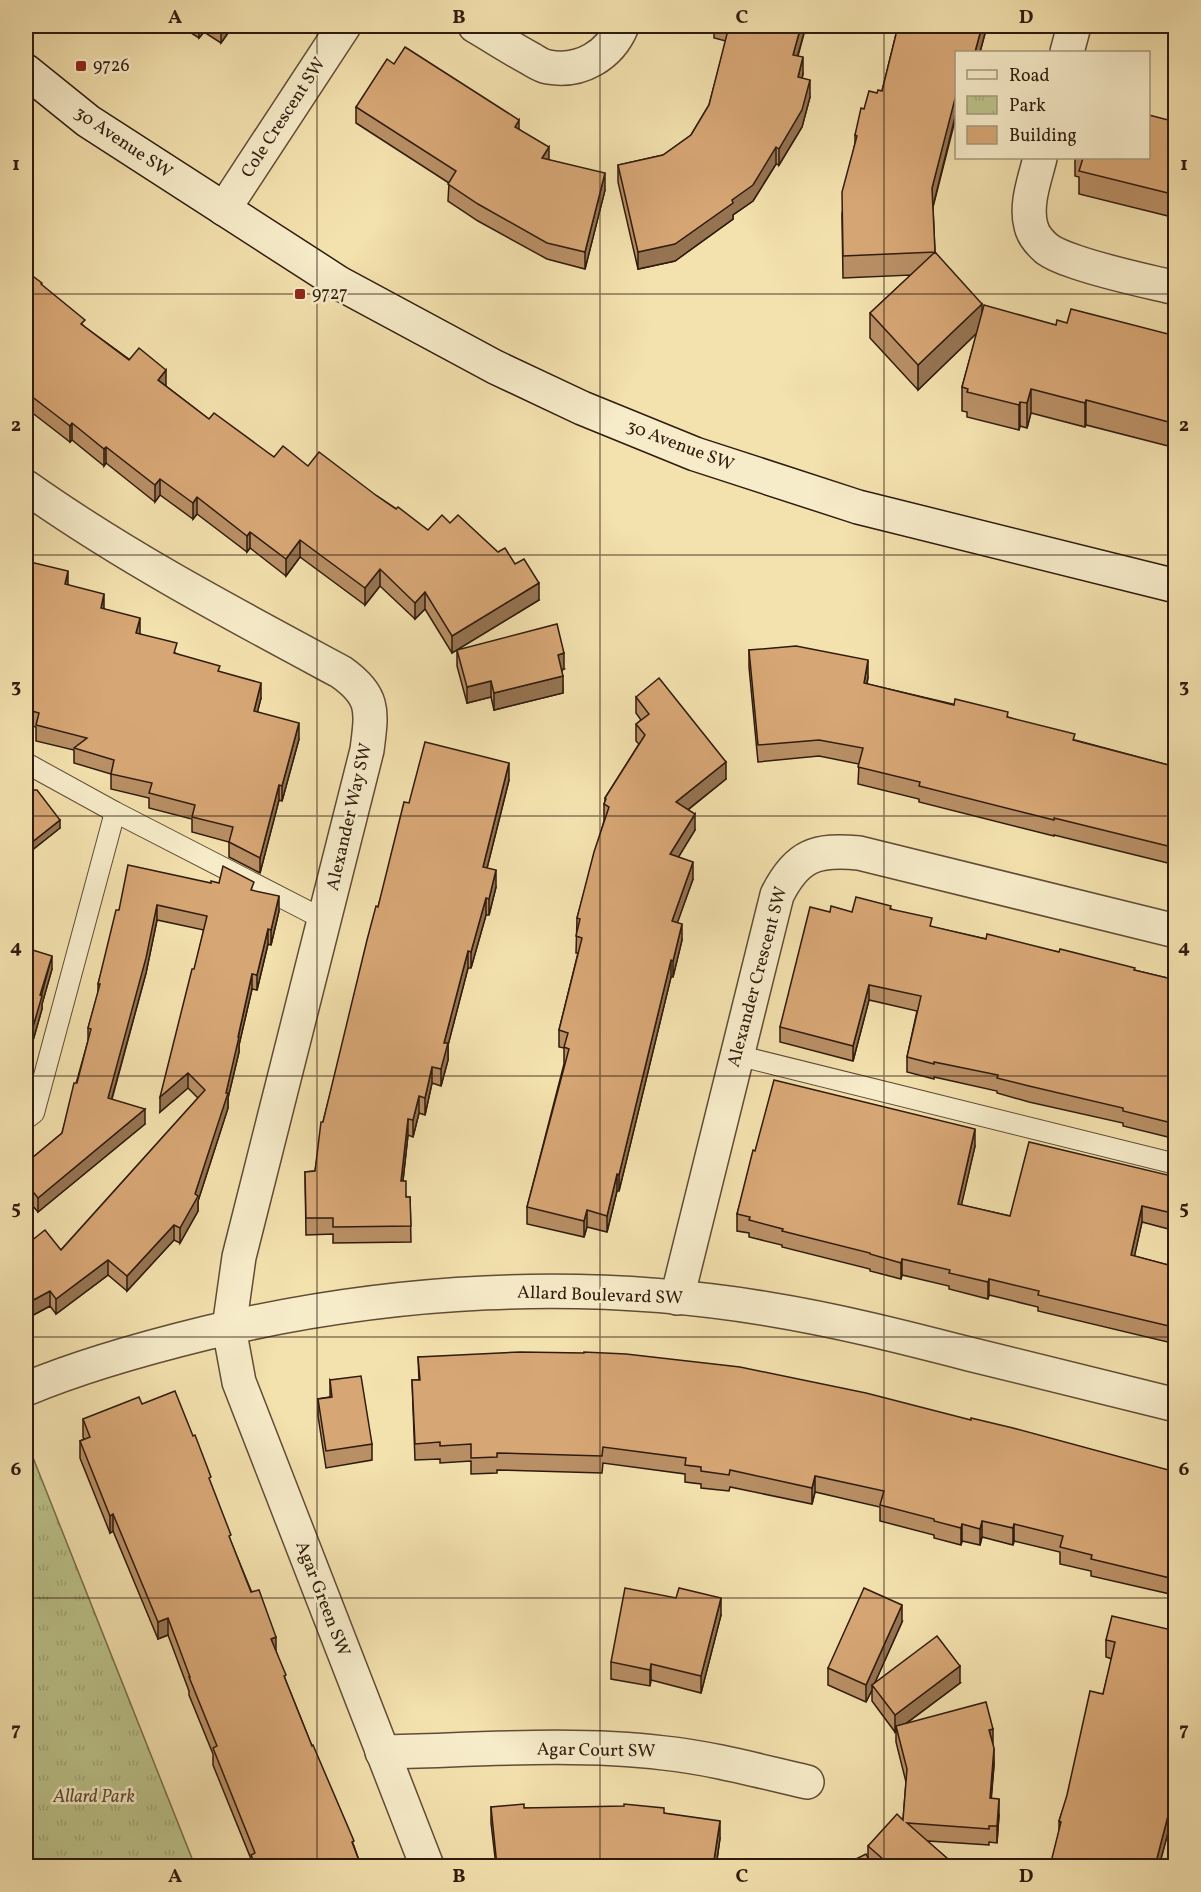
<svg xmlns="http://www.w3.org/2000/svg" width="1201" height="1892" viewBox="0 0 1201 1892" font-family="Vollkorn,serif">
	<defs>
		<pattern id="park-tufts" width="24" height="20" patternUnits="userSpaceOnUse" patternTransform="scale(1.5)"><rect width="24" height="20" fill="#bbc28a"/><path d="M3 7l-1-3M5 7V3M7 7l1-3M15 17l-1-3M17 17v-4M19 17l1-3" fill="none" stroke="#a1a676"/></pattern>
	</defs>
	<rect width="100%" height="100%" fill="#f3e1ae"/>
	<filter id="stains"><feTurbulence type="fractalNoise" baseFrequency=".00333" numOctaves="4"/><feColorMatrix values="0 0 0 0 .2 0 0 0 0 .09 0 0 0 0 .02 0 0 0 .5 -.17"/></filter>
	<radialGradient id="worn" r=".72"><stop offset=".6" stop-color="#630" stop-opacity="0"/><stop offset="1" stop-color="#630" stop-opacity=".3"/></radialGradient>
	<path fill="url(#park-tufts)" stroke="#756e4c" stroke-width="1.5" d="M 28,1445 L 195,1866 L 26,1866 L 26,1446 Z"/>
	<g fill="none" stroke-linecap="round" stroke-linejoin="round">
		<g stroke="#604c35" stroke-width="22">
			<g id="service">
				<path d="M 26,763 L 115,812 L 325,920"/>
				<path d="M 736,1055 L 1176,1164"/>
				<path d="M 26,1119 L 34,1113 L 115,812"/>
			</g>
		</g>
		<g stroke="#604c35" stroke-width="36">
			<g id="minor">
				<path d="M 475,26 C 494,37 512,49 531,59 C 536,62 542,66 548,67 C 581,73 610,55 622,26"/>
				<path d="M 1067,52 L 1074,26"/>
				<path d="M 1040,158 C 1035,179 1025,204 1031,226 C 1033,235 1040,243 1047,249 C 1055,255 1067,259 1076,262 C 1108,273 1142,280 1176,288"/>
				<path d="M 224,209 L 344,26"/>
				<path d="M 26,487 C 125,557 233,614 341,672 C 375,696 372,711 367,750 L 239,1257 L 229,1328 L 239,1382 L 427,1866"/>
				<path d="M 677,1298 L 777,895 C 797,855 816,849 859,853 L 1176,931"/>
				<path d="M 382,1752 C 475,1750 572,1742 664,1753 C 712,1758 759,1771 807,1782"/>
			</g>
		</g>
		<g stroke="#604c35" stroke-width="36">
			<path id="tertiary" d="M 26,1389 C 83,1365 145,1348 206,1333 C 389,1289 581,1278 768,1309 C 836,1320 903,1337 969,1354 C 1038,1371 1107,1388 1176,1405"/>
		</g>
		<g stroke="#2f1b0d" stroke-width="36">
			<path id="secondary" d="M 26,71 L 88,121 L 339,283 L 495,367 L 582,408 L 695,454 L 858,507 L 1176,586"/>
		</g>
		<use href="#service" stroke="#f7ecca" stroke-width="20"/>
		<use href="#minor" stroke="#f7ecca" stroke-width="33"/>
		<use href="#tertiary" stroke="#f7ecca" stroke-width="33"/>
		<use href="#secondary" stroke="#f7ecca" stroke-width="33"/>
	</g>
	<g fill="#b98f65" stroke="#2f1b0d" stroke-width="1.5">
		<path d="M 180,26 L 233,26 L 221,43 L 204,32 L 199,38 Z"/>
		<path d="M 714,26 L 806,26 L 798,56 L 803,74 L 802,78 L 810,97 L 802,127 L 779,165 L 776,164 L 753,201 L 733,215 L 733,219 L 675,261 L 638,269 L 618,182 L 618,165 L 663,155 L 691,135 L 709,105 L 726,41 L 714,38 Z"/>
		<path d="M 898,26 L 987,26 L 980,52 L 957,52 L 957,113 L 933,207 L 935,252 L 982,314 L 1056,325 L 1067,323 L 1176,336 L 1176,448 L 1086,425 L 1085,427 L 1031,413 L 1027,428 L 1020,426 L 1019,430 L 967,417 L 967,412 L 962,411 L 962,387 L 977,333 L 918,390 L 870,338 L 870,313 L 911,275 L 843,278 L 842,214 L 855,143 L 855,135 L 864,109 L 877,93 L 882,91 Z"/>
		<path d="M 394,64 L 519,129 L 549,160 L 605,190 L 585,269 L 547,259 L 478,221 L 448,201 L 449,183 L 356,123 L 356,107 Z"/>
		<path d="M 1176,122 L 1176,218 L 1079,194 L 1079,177 L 1075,176 L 1075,158 L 1149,158 Z"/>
		<path d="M 26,266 L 32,276 L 85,327 L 166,386 L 209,419 L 274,457 L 308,466 L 377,496 L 428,530 L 539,600 L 452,653 L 425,609 L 415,619 L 380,586 L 365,605 L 300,557 L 286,576 L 250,548 L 247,552 L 197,514 L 193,519 L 160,495 L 155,502 L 106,463 L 104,466 L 72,440 L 70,442 L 26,408 Z"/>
		<path d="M 26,545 L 28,561 L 68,585 L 140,634 L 177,654 L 220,672 L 261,698 L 257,712 L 299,739 L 282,801 L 279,800 L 260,873 L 229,857 L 229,842 L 192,832 L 192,819 L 149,808 L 149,798 L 111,789 L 111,774 L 74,763 L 74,750 L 36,741 L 36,727 L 32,726 L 32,720 L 26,718 Z"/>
		<path d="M 457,650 L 564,669 L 562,670 L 563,693 L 494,710 L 491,697 L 467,703 L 457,666 Z"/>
		<path d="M 749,650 L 868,677 L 867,684 L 1008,717 L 1075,740 L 1176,767 L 1176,865 L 1054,835 L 1054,836 L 919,802 L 919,799 L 858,784 L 859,764 L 819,756 L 758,762 L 749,667 Z"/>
		<path d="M 636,697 L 726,779 L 688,810 L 695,830 L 678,857 L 693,879 L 677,922 L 682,940 L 673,977 L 671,977 L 619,1191 L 617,1191 L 607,1232 L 587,1227 L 584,1237 L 527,1224 L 527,1207 L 564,1064 L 564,1048 L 559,1047 L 559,1030 L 578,953 L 576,953 L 577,918 L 604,821 L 604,804 L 605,801 L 605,798 L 639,744 L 636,741 L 636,724 L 641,720 L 636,713 Z"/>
		<path d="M 509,780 L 487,868 L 496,887 L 489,915 L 486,915 L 471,968 L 468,968 L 448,1045 L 448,1060 L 441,1086 L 432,1083 L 425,1115 L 419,1113 L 413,1137 L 408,1135 L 403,1181 L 406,1197 L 410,1197 L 411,1242 L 333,1243 L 333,1234 L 306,1235 L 305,1172 L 315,1171 L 323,1122 L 378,907 L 409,803 Z"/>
		<path d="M 26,792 L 60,828 L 31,851 L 26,845 Z"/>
		<path d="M 211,883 L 254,891 L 279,911 L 271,945 L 268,944 L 257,990 L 252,989 L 239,1045 L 239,1052 L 228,1098 L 228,1108 L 198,1201 L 198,1211 L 180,1243 L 174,1240 L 127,1291 L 108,1275 L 56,1314 L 50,1306 L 26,1319 L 61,1250 L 198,1098 L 188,1088 L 160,1112 L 204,930 L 157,920 L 146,973 L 112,1099 L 145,1124 L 38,1212 L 26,1198 L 26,1163 L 62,1133 L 88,1041 L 88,1028 L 98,993 L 98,984 L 119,910 Z"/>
		<path d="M 891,909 L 932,927 L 986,939 L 1059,952 L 1176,980 L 1176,1139 L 1123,1126 L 1123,1123 L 1029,1102 L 997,1093 L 997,1091 L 934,1077 L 934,1079 L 907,1072 L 907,1057 L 917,1011 L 869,1000 L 853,1061 L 780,1042 L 780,1027 L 830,912 L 852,912 Z"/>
		<path d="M 26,948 L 52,969 L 42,1004 L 42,1009 L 32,1044 L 26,1042 Z"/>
		<path d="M 975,1146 L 961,1205 L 1010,1216 L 1176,1177 L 1176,1231 L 1142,1222 L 1134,1256 L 1176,1267 L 1176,1346 L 1168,1345 L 1168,1342 L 1038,1311 L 1038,1307 L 989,1295 L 988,1299 L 949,1289 L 949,1286 L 902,1275 L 901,1279 L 870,1271 L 870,1269 L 782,1247 L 782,1245 L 749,1237 L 749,1233 L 737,1231 L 737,1214 L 755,1151 Z"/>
		<path d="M 418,1357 L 1176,1472 L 1176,1593 L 1170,1592 L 1170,1594 L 1091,1576 L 1091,1571 L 1060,1564 L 1060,1552 L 1014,1541 L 1013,1545 L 982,1537 L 980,1545 L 962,1541 L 961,1545 L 934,1538 L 934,1535 L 880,1521 L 880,1507 L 815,1492 L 812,1504 L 730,1487 L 729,1491 L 701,1488 L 701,1484 L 685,1482 L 685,1474 L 603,1463 L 602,1473 L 497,1470 L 497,1473 L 471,1474 L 471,1461 L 440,1463 L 440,1459 L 415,1460 L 412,1380 L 419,1380 Z"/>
		<path d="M 330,1380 L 372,1444 L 372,1460 L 326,1468 L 318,1416 L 318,1399 L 330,1397 Z"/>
		<path d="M 142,1404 L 211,1486 L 231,1542 L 276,1651 L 286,1681 L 312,1746 L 354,1846 L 361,1866 L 251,1866 L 251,1859 L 213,1765 L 213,1754 L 189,1695 L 189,1691 L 168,1635 L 158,1639 L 113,1531 L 110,1533 L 80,1458 L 80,1441 L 84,1439 L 83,1437 L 83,1419 Z"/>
		<path d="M 721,1615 L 701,1693 L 651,1680 L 650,1686 L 611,1679 L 611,1662 Z"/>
		<path d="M 902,1622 L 875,1682 L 960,1683 L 907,1723 L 993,1745 L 994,1765 L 991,1798 L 999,1815 L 997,1843 L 989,1842 L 989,1845 L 927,1841 L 956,1866 L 872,1866 L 868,1859 L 868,1846 L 903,1820 L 906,1782 L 896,1742 L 896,1731 L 895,1732 L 872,1701 L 872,1690 L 866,1702 L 828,1685 L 828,1668 Z"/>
		<path d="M 1176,1631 L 1176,1803 L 1159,1866 L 1059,1832 L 1059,1821 L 1103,1694 L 1112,1659 L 1106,1657 L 1106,1640 Z"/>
		<path d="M 491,1807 L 664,1813 L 720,1838 L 717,1860 L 760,1866 L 496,1866 L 491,1823 Z"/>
	</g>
	<g fill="#967452" stroke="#2f1b0d" stroke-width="1.5">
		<path d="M 199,26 L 204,26 L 204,32 L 199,38 Z"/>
		<path d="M 221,26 L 233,26 L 221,43 Z"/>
		<path d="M 801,26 L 806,26 L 793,71 L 793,55 Z"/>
		<path d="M 982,26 L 987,26 L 980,52 L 975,52 Z"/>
		<path d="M 803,57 L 803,74 L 798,93 L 798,77 Z"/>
		<path d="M 810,80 L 810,97 L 802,127 L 779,165 L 779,149 Z"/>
		<path d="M 956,91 L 956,113 L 932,210 L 932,188 Z"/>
		<path d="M 519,120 L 519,137 L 515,127 Z"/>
		<path d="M 549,147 L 549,163 L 542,158 Z"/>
		<path d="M 776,147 L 776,164 L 753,201 L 733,215 L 733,219 L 675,261 L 638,269 L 638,252 L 732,200 Z"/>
		<path d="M 605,173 L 605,190 L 585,269 L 585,252 Z"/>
		<path d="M 982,304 L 982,328 L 918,390 L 918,365 Z"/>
		<path d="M 166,370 L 166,386 L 158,380 Z"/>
		<path d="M 1031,389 L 1031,413 L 1027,428 L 1027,403 Z"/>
		<path d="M 1086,400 L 1086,425 L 1085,427 L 1085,403 Z"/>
		<path d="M 1020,402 L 1020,426 L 1019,430 L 1019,405 Z"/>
		<path d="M 72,423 L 72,440 L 70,442 L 70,426 Z"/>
		<path d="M 106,447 L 106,463 L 104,466 L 104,449 Z"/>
		<path d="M 160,479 L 160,495 L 155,502 L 155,485 Z"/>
		<path d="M 197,497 L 197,514 L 193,519 L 193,503 Z"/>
		<path d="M 250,532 L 250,548 L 247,552 L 247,536 Z"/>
		<path d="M 300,540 L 300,557 L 286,576 L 286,559 Z"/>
		<path d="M 28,546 L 28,561 L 26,570 L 26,555 Z"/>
		<path d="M 380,569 L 380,586 L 365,605 L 365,588 Z"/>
		<path d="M 68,571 L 68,587 L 65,584 Z"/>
		<path d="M 539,583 L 539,600 L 452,653 L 452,636 Z"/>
		<path d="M 425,592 L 425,609 L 415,619 L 415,603 Z"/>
		<path d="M 104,594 L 104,609 L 101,608 Z"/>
		<path d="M 140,618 L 140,633 L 136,648 L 136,633 Z"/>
		<path d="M 564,653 L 564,669 L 558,671 L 558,655 Z"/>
		<path d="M 868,660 L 868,677 L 864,699 L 864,683 Z"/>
		<path d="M 563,676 L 563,693 L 494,710 L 494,693 Z"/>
		<path d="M 491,681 L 491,697 L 467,703 L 467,687 Z"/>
		<path d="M 261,683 L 261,698 L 254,726 L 254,711 Z"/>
		<path d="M 299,723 L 299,739 L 282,801 L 282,786 Z"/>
		<path d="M 726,762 L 726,779 L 676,819 L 676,802 Z"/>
		<path d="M 509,763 L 509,780 L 483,884 L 483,867 Z"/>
		<path d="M 279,785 L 279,800 L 260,873 L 260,858 Z"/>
		<path d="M 695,814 L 695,830 L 670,871 L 670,854 Z"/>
		<path d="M 60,820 L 60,828 L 31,851 L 31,843 Z"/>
		<path d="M 693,862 L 693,879 L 672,938 L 672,921 Z"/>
		<path d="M 496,870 L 496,887 L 489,915 L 489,899 Z"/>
		<path d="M 279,896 L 279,911 L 271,945 L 271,930 Z"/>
		<path d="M 486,898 L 486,915 L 471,968 L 471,952 Z"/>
		<path d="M 157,905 L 157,920 L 146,973 L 108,1112 L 108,1098 Z"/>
		<path d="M 682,924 L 682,940 L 673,977 L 673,961 Z"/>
		<path d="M 268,929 L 268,944 L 257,990 L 257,975 Z"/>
		<path d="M 468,951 L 468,968 L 448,1045 L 448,1060 L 441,1086 L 441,1069 L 444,1043 Z"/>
		<path d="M 52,956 L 52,969 L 42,1004 L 42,1009 L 32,1044 L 32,1030 Z"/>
		<path d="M 671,960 L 671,977 L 619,1191 L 619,1175 Z"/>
		<path d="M 252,974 L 252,989 L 239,1045 L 239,1052 L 228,1098 L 228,1108 L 198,1201 L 198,1211 L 180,1243 L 180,1228 L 195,1194 L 226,1093 Z"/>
		<path d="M 869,985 L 869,1000 L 853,1061 L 853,1046 Z"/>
		<path d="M 432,1067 L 432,1083 L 425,1115 L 425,1098 Z"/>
		<path d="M 188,1073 L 188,1088 L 160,1112 L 160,1097 Z"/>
		<path d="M 419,1096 L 419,1113 L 413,1137 L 413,1120 Z"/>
		<path d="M 145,1109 L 145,1124 L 38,1212 L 38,1198 Z"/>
		<path d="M 408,1119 L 408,1135 L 401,1198 L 401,1181 Z"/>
		<path d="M 975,1129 L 975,1146 L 958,1220 L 958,1204 Z"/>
		<path d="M 617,1174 L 617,1191 L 607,1232 L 607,1216 Z"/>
		<path d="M 1142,1206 L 1142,1222 L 1131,1272 L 1131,1255 Z"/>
		<path d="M 587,1210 L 587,1227 L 584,1237 L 584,1221 Z"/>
		<path d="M 174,1225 L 174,1240 L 127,1291 L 127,1276 Z"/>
		<path d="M 902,1259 L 902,1275 L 901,1279 L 901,1263 Z"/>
		<path d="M 108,1260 L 108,1275 L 56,1314 L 56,1299 Z"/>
		<path d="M 989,1279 L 989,1295 L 988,1299 L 988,1282 Z"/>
		<path d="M 50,1291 L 50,1306 L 26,1319 L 26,1304 Z"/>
		<path d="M 815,1476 L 815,1492 L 812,1504 L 812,1488 Z"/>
		<path d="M 113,1514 L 113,1531 L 110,1533 L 110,1516 Z"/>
		<path d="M 982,1521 L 982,1537 L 980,1545 L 980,1529 Z"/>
		<path d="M 962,1524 L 962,1541 L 961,1545 L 961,1528 Z"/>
		<path d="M 1014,1524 L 1014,1541 L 1013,1545 L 1013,1528 Z"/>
		<path d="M 721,1598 L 721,1615 L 701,1693 L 701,1676 Z"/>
		<path d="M 902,1605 L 902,1622 L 873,1687 L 872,1685 L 872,1690 L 866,1702 L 866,1685 Z"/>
		<path d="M 168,1618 L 168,1635 L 158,1639 L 158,1622 Z"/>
		<path d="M 276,1637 L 276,1654 L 271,1639 Z"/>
		<path d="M 651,1664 L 651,1680 L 650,1686 L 650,1670 Z"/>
		<path d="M 960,1666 L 960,1683 L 897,1730 L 896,1726 L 896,1731 L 895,1732 L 895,1715 Z"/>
		<path d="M 993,1729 L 993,1745 L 989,1730 Z"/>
		<path d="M 994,1748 L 994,1765 L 990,1815 L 990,1798 Z"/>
		<path d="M 1176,1785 L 1176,1803 L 1159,1866 L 1155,1866 Z"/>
		<path d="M 999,1799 L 999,1815 L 997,1843 L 997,1826 Z"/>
		<path d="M 720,1821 L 720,1838 L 716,1866 L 714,1860 Z"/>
	</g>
	<g fill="#d7a675" stroke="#2f1b0d" stroke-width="1.5">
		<path d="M 729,26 L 801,26 L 793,55 L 803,57 L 798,77 L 810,80 L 802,110 L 779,149 L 776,147 L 753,185 L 732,200 L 733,203 L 675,244 L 638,252 L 618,165 L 663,155 L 691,135 L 709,105 Z"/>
		<path d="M 898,26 L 982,26 L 975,52 L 957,52 L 957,91 L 932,188 L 935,252 L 843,256 L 842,192 L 857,136 L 855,135 L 861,108 L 864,109 L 869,91 L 877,93 L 878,90 L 882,91 Z"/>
		<path d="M 405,47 L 519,120 L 515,127 L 549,147 L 542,158 L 605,173 L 585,252 L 547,243 L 478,204 L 448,184 L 456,171 L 356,107 L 387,59 L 394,64 Z"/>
		<path d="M 1149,115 L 1176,122 L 1176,195 L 1079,171 L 1083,158 L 1149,158 Z"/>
		<path d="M 935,252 L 982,304 L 918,365 L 870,313 Z"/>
		<path d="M 26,266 L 32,272 L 30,274 L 42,283 L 41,284 L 85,320 L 81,324 L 129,360 L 139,348 L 166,370 L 158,380 L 209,419 L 214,413 L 274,457 L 283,446 L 308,466 L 319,452 L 377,496 L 396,509 L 398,507 L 428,530 L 442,515 L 450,523 L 458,515 L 498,552 L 505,548 L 515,564 L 524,559 L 539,583 L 452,636 L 425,592 L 415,603 L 380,569 L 365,588 L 300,540 L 286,559 L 250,532 L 247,536 L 197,497 L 193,503 L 160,479 L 155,485 L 106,447 L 104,449 L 72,423 L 70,426 L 26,392 Z"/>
		<path d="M 984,305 L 1056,325 L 1057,320 L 1067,323 L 1071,309 L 1176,336 L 1176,424 L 1086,400 L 1085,403 L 1031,389 L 1027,403 L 1020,402 L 1019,405 L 967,392 L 968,389 L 962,387 Z"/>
		<path d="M 26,545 L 28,546 L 26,555 Z"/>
		<path d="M 26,561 L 68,571 L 65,584 L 104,594 L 101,608 L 140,618 L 136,633 L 177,643 L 174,653 L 220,666 L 218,671 L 261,683 L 254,711 L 299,723 L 282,786 L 279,785 L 260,858 L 229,842 L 233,827 L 192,817 L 195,805 L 149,793 L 152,783 L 111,774 L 114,760 L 74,748 L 87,738 L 36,725 L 39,713 L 32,711 L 33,705 L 26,703 Z"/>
		<path d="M 557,624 L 564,653 L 558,655 L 563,676 L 494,693 L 491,681 L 467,687 L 457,650 Z"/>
		<path d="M 796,646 L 868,660 L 864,683 L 954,705 L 955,699 L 1008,712 L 1007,717 L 1075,734 L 1073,740 L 1176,767 L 1176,848 L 1054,818 L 1054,820 L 919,786 L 920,782 L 858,767 L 863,748 L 819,740 L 758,745 L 749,650 Z"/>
		<path d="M 659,678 L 726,762 L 676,802 L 695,814 L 670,854 L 693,862 L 672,921 L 682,924 L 673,961 L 671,960 L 619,1175 L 617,1174 L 607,1216 L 587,1210 L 584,1221 L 527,1207 L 569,1049 L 564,1047 L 568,1033 L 559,1030 L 582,938 L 576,936 L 580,919 L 577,918 L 594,852 L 609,807 L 604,804 L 606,799 L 605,798 L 645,735 L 636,724 L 649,714 L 636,697 Z"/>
		<path d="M 425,742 L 509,763 L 483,867 L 496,870 L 489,899 L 486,898 L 471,952 L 468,951 L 444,1043 L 448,1043 L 441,1069 L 432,1067 L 425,1098 L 419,1096 L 413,1120 L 408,1119 L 401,1181 L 406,1181 L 406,1197 L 410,1197 L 411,1226 L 333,1227 L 333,1218 L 306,1218 L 305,1172 L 315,1171 L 321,1122 L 323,1122 L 367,940 L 376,906 L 378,907 L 404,802 L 409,803 Z"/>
		<path d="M 27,790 L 37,790 L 60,820 L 31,843 L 26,836 L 26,792 Z"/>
		<path d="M 128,865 L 211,883 L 211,881 L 219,883 L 223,866 L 254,882 L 251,890 L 279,896 L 271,930 L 268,929 L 257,975 L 252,974 L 238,1037 L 239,1037 L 226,1093 L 228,1093 L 195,1194 L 198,1196 L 180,1228 L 174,1225 L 127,1276 L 108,1260 L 56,1299 L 50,1291 L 26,1304 L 26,1245 L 45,1230 L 61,1250 L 205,1090 L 188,1073 L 160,1097 L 192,969 L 194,969 L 207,916 L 157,905 L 146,958 L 108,1098 L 145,1109 L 38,1198 L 26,1183 L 26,1163 L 62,1133 L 74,1083 L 77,1083 L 91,1029 L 88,1028 L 100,984 L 98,984 L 116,910 L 119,910 Z"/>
		<path d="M 856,897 L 891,906 L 890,909 L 932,918 L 930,926 L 986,939 L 987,934 L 1059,952 L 1060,949 L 1135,968 L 1134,970 L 1176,980 L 1176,1124 L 1123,1111 L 1123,1108 L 1029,1086 L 997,1078 L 998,1075 L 934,1062 L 934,1064 L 907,1057 L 921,996 L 869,985 L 853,1046 L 780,1027 L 810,907 L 830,912 L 831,906 L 852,912 Z"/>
		<path d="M 26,948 L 52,956 L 40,995 L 42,996 L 32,1030 L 26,1028 Z"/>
		<path d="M 774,1080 L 975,1129 L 958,1204 L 1010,1216 L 1029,1142 L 1176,1177 L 1176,1214 L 1142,1206 L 1131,1255 L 1176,1267 L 1176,1330 L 1168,1328 L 1169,1326 L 1038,1295 L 1039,1291 L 989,1279 L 988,1282 L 949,1273 L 950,1270 L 902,1259 L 901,1263 L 870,1254 L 870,1253 L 782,1231 L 783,1229 L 749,1220 L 750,1217 L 737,1214 L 753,1150 L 755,1151 Z"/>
		<path d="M 520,1352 L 584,1353 L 584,1352 L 626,1354 L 740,1367 L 866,1393 L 971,1420 L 971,1418 L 1013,1428 L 1176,1472 L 1176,1576 L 1170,1575 L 1170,1578 L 1091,1559 L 1092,1555 L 1060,1547 L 1063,1536 L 1014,1524 L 1013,1528 L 982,1521 L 980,1529 L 962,1524 L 961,1528 L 934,1521 L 934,1519 L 880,1505 L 884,1491 L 815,1476 L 812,1488 L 730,1470 L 729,1475 L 701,1471 L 701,1467 L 685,1465 L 686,1458 L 603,1447 L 602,1456 L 497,1453 L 497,1457 L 471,1458 L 471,1444 L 440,1446 L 440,1442 L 415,1444 L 412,1380 L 420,1380 L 418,1357 Z"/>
		<path d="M 361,1376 L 372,1444 L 326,1451 L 318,1399 L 332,1397 L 330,1380 Z"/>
		<path d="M 175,1391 L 193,1436 L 195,1435 L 211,1477 L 209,1478 L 231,1535 L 229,1536 L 251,1592 L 259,1590 L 276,1637 L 271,1639 L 286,1675 L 284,1676 L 312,1746 L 313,1745 L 354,1841 L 352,1842 L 361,1866 L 256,1866 L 251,1855 L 255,1853 L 213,1748 L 217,1746 L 189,1677 L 190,1677 L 168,1618 L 158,1622 L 113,1514 L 110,1516 L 80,1441 L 90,1437 L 83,1419 L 139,1397 L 142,1404 Z"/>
		<path d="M 625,1588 L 676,1598 L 679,1588 L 721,1598 L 701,1676 L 651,1664 L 650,1670 L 611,1662 Z"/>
		<path d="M 864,1588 L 902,1605 L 866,1685 L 828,1668 Z"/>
		<path d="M 1112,1616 L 1176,1631 L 1176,1785 L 1155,1866 L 1050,1866 L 1061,1822 L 1059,1821 L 1067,1795 L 1090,1691 L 1103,1694 L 1115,1642 L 1106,1640 Z"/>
		<path d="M 937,1636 L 960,1666 L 895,1715 L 872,1685 Z"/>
		<path d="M 986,1702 L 993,1729 L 989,1730 L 994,1748 L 990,1798 L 999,1799 L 997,1826 L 989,1826 L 989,1829 L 907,1823 L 956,1866 L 891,1866 L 868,1846 L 897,1814 L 903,1820 L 907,1769 L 896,1726 Z"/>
		<path d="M 524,1804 L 524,1808 L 624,1806 L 624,1804 L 664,1808 L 664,1813 L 720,1821 L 714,1860 L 760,1866 L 497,1866 L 491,1807 Z"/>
		<path d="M 866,1854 L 872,1866 L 842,1866 Z"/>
	</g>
	<path fill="none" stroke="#2f1b0d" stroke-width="1.5" stroke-opacity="0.55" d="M 317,26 L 317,1866M 600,26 L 600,1866M 884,26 L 884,1866M 26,294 L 1176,294M 26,555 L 1176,555M 26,816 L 1176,816M 26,1076 L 1176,1076M 26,1337 L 1176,1337M 26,1598 L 1176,1598"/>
	<g fill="#8f2418" stroke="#f7ecca" stroke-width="2">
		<rect x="75" y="60" width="12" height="12" rx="3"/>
		<rect x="294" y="288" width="12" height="12" rx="3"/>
	</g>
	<g text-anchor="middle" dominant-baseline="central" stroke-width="5" stroke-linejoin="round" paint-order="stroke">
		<g font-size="18" fill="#2f1b0d" stroke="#f7ecca" text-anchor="start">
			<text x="93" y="66">9726</text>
			<text x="312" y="294">9727</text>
		</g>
		<g font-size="18" fill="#2f1b0d" stroke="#f7ecca">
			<text transform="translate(284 118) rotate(-57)">Cole Crescent SW</text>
			<text transform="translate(123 143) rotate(34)">30 Avenue SW</text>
			<text transform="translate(680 446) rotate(21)">30 Avenue SW</text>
			<text transform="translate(350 817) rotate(-77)">Alexander Way SW</text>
			<text transform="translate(758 977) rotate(-75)">Alexander Crescent SW</text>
			<text transform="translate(600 1296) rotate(2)">Allard Boulevard SW</text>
			<text transform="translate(322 1599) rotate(69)">Agar Green SW</text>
			<text transform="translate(596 1751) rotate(1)">Agar Court SW</text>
		</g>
		<g font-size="18" font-style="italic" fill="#594d32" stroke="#f7ecca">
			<text x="94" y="1797">Allard Park</text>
		</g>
	</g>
	<rect width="1201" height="1892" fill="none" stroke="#f3e1ae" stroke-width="66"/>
	<rect x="955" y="51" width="195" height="108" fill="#f7ecca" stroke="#a7987e" stroke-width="1.5"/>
	<rect x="967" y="70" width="30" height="9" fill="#f7ecca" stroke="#a7987e" stroke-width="1.5"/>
	<text x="1009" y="81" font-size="18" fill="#2f1b0d">Road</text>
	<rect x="967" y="96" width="30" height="18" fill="url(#park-tufts)" stroke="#a7987e" stroke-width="1.5"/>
	<text x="1009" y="111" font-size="18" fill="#2f1b0d">Park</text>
	<rect x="967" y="126" width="30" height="18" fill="#d7a675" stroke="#a7987e" stroke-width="1.5"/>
	<text x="1009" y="141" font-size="18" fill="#2f1b0d">Building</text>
	<rect x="33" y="33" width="1135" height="1826" fill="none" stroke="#2f1b0d" stroke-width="2"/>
	<g font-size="20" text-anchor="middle" font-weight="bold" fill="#2f1b0d">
		<text x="175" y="23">A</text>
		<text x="459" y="23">B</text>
		<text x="742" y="23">C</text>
		<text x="1026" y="23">D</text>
		<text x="16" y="170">1</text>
		<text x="1184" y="170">1</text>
		<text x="16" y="431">2</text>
		<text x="1184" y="431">2</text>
		<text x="16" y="692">3</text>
		<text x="1184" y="692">3</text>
		<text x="16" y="953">4</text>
		<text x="1184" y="953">4</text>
		<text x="16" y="1214">5</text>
		<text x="1184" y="1214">5</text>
		<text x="16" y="1475">6</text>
		<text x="1184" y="1475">6</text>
		<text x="16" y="1735">7</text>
		<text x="1184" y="1735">7</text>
		<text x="175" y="1882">A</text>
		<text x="459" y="1882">B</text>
		<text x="742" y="1882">C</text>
		<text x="1026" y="1882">D</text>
	</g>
	<rect width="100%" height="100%" filter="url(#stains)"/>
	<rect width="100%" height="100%" fill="url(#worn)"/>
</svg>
